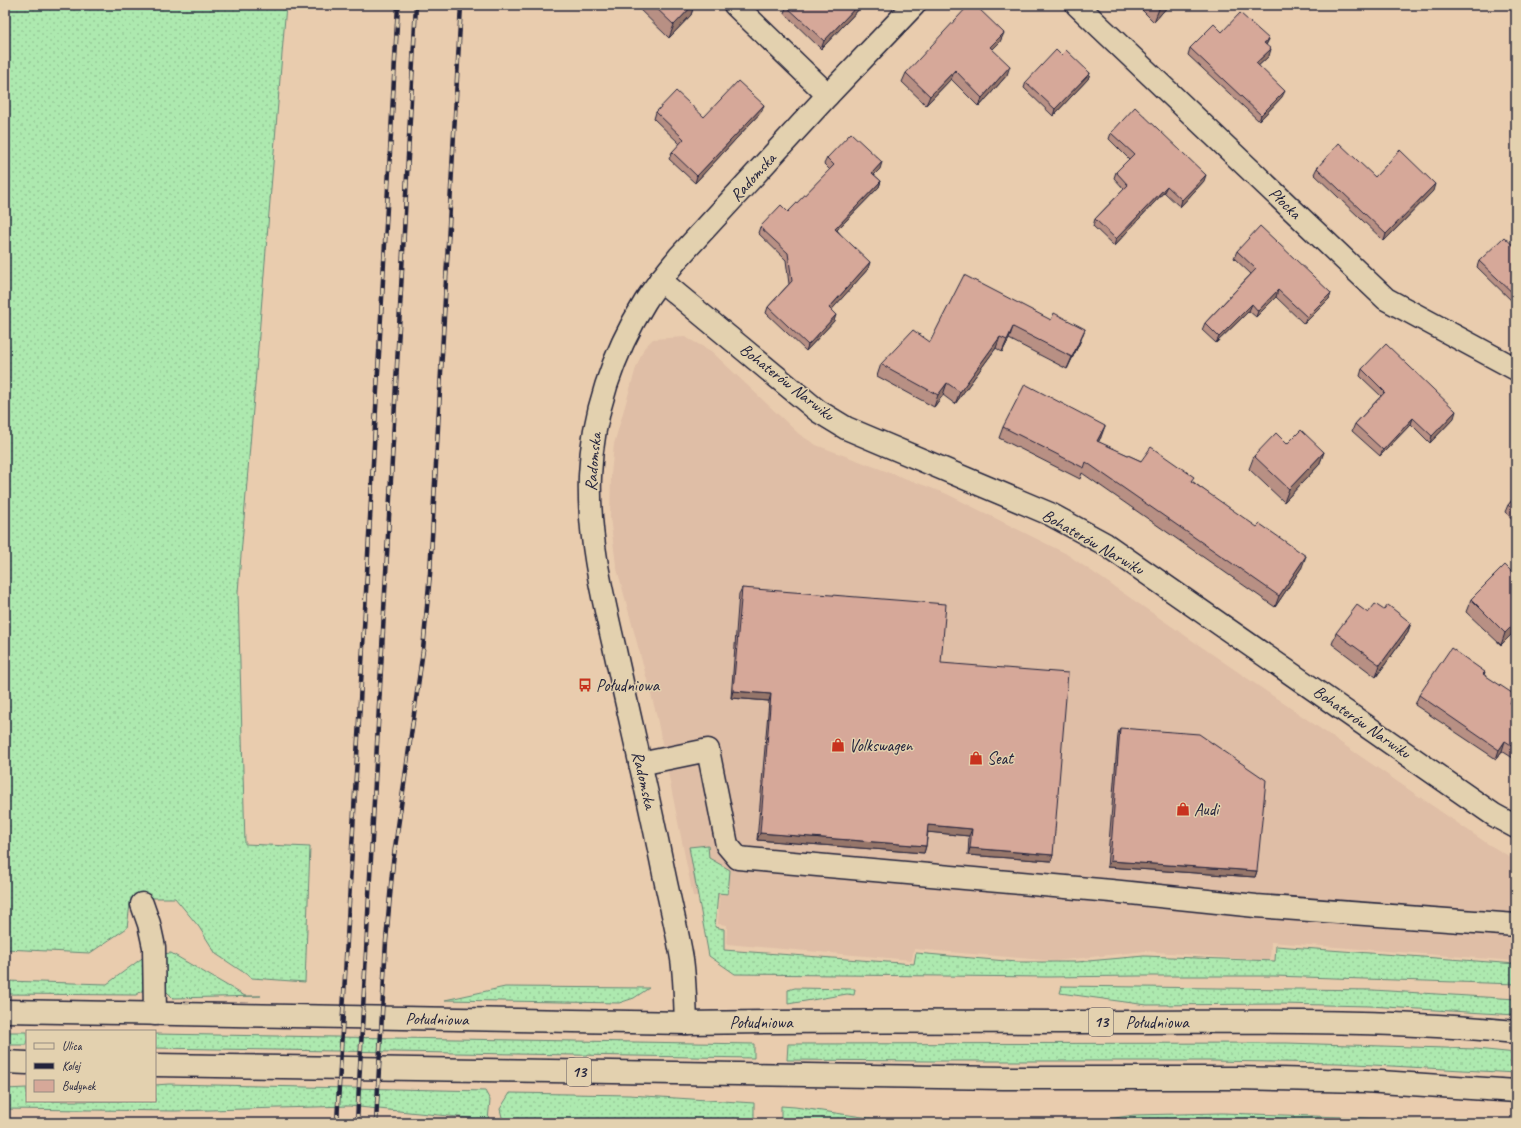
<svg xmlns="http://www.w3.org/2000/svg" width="1521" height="1128" viewBox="0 0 1521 1128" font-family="Caveat,sans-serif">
	<defs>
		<pattern id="grass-dots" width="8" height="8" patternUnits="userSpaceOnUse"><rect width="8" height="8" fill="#ade9af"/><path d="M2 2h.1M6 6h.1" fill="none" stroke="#95c897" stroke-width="1.8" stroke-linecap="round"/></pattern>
	</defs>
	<rect width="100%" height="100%" fill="#e9ccae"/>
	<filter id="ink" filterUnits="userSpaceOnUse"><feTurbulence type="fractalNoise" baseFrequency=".025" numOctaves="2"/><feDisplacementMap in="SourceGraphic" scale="8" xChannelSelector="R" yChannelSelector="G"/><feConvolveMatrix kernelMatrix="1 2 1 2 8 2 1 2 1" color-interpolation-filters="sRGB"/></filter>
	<g filter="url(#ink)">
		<path fill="#dfbea6" d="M 685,337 L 711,351 L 799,434 L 816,445 L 947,494 L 1065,553 L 1488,844 L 1516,860 L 1516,961 L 1271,942 L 1270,961 L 1145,951 L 1055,961 L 914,949 L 912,960 L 726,944 L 727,925 L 718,924 L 719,898 L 693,896 L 656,713 L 616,565 L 610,517 L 611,475 L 614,444 L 636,368 L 644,348 L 653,339 Z"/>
		<g fill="url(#grass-dots)" stroke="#688675">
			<path d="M 5,5 L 286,5 L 238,592 L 245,844 L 310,847 L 305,982 L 252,978 L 216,954 L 199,927 L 175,898 L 153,898 L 130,904 L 127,928 L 90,953 L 5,949 Z"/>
			<path d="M 708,845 L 709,858 L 730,870 L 728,894 L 718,893 L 715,927 L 724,929 L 724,950 L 914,964 L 916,953 L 1017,962 L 1077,962 L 1144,956 L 1275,961 L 1276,946 L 1516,964 L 1516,984 L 1274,976 L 1137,976 L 1048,977 L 735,974 L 709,956 L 689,847 Z"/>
			<path d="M 171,953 L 245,996 L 261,996 L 173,998 L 161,986 L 162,954 Z"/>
			<path d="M 145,956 L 146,988 L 136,995 L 5,994 L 5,981 L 107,984 Z"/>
			<path d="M 1062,986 L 1373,990 L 1516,999 L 1516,1015 L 1370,1006 L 1281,1004 L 1147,1005 L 1060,993 Z"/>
			<path d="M 505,987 L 649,988 L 634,998 L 619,1003 L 445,1000 Z"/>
			<path d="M 795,988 L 855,989 L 854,995 L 847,994 L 788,1004 L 788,990 Z"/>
			<rect x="5" y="1032" width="22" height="13"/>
			<path d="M 155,1034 L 754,1044 L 754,1058 L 155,1048 Z"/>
			<path d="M 1287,1043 L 1476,1049 L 1516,1053 L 1516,1073 L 1338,1063 L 1211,1061 L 933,1061 L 787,1060 L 788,1044 Z"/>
			<path d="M 169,1084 L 485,1091 L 490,1100 L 488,1120 L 349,1106 L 175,1111 L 5,1109 L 5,1089 L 27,1088 L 27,1101 L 155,1101 L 155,1085 Z"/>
			<path d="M 510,1093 L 629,1095 L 754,1103 L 754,1123 L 593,1123 L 503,1121 L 500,1109 Z"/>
			<path d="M 781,1106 L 795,1107 L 876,1119 L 877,1123 L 781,1123 Z"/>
			<path d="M 1222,1113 L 1342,1117 L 1459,1123 L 1083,1123 L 1134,1115 Z"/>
			<path d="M 5,1121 L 134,1123 L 150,1123 L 5,1123 Z"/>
			<path d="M 247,1121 L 246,1123 L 173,1123 Z"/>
		</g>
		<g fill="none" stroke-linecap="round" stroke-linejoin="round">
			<g stroke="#22223b" stroke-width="25">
				<g id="minor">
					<path d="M 735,5 L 828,95"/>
					<path d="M 1077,5 L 1386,299 L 1516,369"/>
					<path d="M 660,280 L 818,411 L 846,428 L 1050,514 L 1105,544 L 1494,815 L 1516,827"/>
					<path d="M 640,764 L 708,750 L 727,845 L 738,858 L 1111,891 L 1256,906 L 1516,925"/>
					<path d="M 142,904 L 149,924 L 154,947 L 155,1014"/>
					<path d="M 686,1023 C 685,1001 685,980 682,959 C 677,929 669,899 663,869 C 648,794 630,720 614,646 C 601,590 588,534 590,476 C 592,415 613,353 645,302 C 655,286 667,272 679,257 L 828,95 L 914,5"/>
				</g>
			</g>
			<g stroke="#22223b" stroke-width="25">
				<g id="major">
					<path d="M 5,1011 L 686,1023 C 830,1020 975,1022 1120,1022 C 1252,1022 1384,1019 1516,1032"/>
					<path d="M 5,1062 L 27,1063"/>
					<path d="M 155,1065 L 1003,1078 L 1237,1078 L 1365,1081 L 1516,1091"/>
				</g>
			</g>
			<use href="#minor" stroke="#e3d1af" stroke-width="22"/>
			<use href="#major" stroke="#e3d1af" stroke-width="22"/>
			<g stroke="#22223b" stroke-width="4.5">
				<g id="rail">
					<path d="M 337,1123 L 398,5"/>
					<path d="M 357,1123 L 416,5"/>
					<path d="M 376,1123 L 386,941 L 393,862 L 423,650 L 430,574 L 461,5"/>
				</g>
			</g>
			<use href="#rail" stroke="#e3d1af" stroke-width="3" stroke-dasharray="9" stroke-linecap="butt"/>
		</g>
		<g fill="#b89084" stroke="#22223b">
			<path d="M 635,5 L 694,5 L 691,15 L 669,38 Z"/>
			<path d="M 787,5 L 863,5 L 821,49 L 784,13 Z"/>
			<path d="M 1137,5 L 1169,5 L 1154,22 Z"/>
			<path d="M 1222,32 L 1269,39 L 1266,45 L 1269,56 L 1258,66 L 1282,97 L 1259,121 L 1188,55 L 1190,48 Z"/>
			<path d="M 1000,42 L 992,50 L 1007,75 L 979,107 L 951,79 L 926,105 L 902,82 L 906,73 Z"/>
			<path d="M 1090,73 L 1088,79 L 1053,116 L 1024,88 L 1026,82 Z"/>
			<path d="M 762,111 L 695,183 L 669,159 L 672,152 L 680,144 L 654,119 L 656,112 L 704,117 Z"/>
			<path d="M 1111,133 L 1204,181 L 1180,207 L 1164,192 L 1114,246 L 1093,226 L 1095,219 L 1124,189 L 1114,178 L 1116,172 L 1129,159 L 1109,139 Z"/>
			<path d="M 827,158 L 880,169 L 874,175 L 881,181 L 879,187 L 837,230 L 868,269 L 831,310 L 834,321 L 806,351 L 766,313 L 768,307 L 789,284 L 786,260 L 758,233 L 760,227 L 788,212 L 830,170 L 824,164 Z"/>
			<path d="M 1317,168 L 1433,191 L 1384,241 L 1314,174 Z"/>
			<path d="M 1516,248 L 1516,305 L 1477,267 L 1479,261 Z"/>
			<path d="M 1237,251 L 1331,293 L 1329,299 L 1304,324 L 1276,297 L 1256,317 L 1249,311 L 1216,343 L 1202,330 L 1205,323 L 1251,274 L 1234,258 Z"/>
			<path d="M 1051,320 L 1081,340 L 1067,369 L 1009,339 L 1002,352 L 996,348 L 955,404 L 943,395 L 934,407 L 877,376 L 881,364 L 930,342 Z"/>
			<path d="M 1362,369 L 1454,418 L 1430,443 L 1411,424 L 1380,456 L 1352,431 L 1355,424 L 1381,396 L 1360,376 Z"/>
			<path d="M 1003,427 L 1101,437 L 1098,442 L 1141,461 L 1192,481 L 1302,567 L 1275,607 L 1082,473 L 1080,479 L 999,438 Z"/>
			<path d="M 1287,444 L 1324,452 L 1319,465 L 1284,502 L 1249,469 L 1254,456 Z"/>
			<path d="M 1516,496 L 1516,522 L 1505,512 L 1508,505 Z"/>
			<path d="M 742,588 L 941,663 L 1053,855 L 1051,861 L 968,855 L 969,836 L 928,832 L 926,846 L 924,853 L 757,840 L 769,701 L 731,698 L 739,594 Z"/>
			<path d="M 1471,599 L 1516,630 L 1501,645 L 1466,612 Z"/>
			<path d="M 1384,610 L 1411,623 L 1407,634 L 1376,677 L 1332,644 L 1336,633 L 1368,613 Z"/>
			<path d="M 1485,672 L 1484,675 L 1512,704 L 1516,706 L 1516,760 L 1502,751 L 1496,759 L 1415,705 L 1419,695 Z"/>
			<path d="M 1120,728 L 1257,871 L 1255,877 L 1107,867 L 1118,734 Z"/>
		</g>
		<g fill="#96766b" stroke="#22223b">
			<path d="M 693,5 L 694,5 L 691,15 L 669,38 L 674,25 Z"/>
			<path d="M 858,5 L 863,5 L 821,49 L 824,41 Z"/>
			<path d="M 1162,5 L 1169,5 L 1154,22 L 1159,9 Z"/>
			<path d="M 1004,33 L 1000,42 L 986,56 L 990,47 Z"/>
			<path d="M 1269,39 L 1266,45 L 1264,43 Z"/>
			<path d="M 1271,49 L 1269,56 L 1254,70 L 1256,63 Z"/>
			<path d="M 1010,66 L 1007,75 L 979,107 L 982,98 Z"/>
			<path d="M 955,70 L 951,79 L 926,105 L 930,96 Z"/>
			<path d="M 1090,73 L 1088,79 L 1053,116 L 1055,109 Z"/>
			<path d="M 1285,91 L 1282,97 L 1259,121 L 1261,115 Z"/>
			<path d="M 764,105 L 762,111 L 695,183 L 697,176 Z"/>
			<path d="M 882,162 L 880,169 L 870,179 L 872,173 Z"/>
			<path d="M 1206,175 L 1204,181 L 1180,207 L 1182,200 Z"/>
			<path d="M 881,181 L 879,187 L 832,235 L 835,229 Z"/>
			<path d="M 1435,184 L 1433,191 L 1384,241 L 1386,234 Z"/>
			<path d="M 1167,186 L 1164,192 L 1114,246 L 1116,239 Z"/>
			<path d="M 870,262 L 868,269 L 827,315 L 829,308 Z"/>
			<path d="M 1278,290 L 1276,297 L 1256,317 L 1258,311 Z"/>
			<path d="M 1331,293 L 1329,299 L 1304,324 L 1307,317 Z"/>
			<path d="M 1252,304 L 1249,311 L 1216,343 L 1219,337 Z"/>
			<path d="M 836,315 L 834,321 L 806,351 L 808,345 Z"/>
			<path d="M 1013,327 L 1009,339 L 1002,352 L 1007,340 Z"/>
			<path d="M 1085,329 L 1081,340 L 1067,369 L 1072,357 Z"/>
			<path d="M 1000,337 L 996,348 L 955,404 L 960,392 Z"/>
			<path d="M 947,383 L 943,395 L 934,407 L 938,395 Z"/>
			<path d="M 1456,411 L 1454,418 L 1430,443 L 1432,436 Z"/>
			<path d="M 1413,418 L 1411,424 L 1380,456 L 1383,450 Z"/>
			<path d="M 1105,426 L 1101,437 L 1093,452 L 1097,441 Z"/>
			<path d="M 1324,452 L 1319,465 L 1284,502 L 1289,489 Z"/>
			<path d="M 1306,556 L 1302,567 L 1275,607 L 1279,596 Z"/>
			<path d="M 1516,622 L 1516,630 L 1501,645 L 1505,633 Z"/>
			<path d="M 1411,623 L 1407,634 L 1376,677 L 1380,665 Z"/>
			<path d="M 733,691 L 771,694 L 769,701 L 731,698 Z"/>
			<path d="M 1515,695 L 1511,705 L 1510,703 Z"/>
			<path d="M 1505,741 L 1502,751 L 1496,759 L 1499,750 Z"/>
			<path d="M 928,825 L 972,829 L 969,836 L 926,832 Z"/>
			<path d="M 760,833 L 926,846 L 924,853 L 757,840 Z"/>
			<path d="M 970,848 L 1053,855 L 1051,861 L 968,855 Z"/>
			<path d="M 1110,861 L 1257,871 L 1255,877 L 1107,867 Z"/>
		</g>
		<g fill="#d6a899" stroke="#22223b">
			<path d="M 653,5 L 693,5 L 674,25 Z"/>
			<path d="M 787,5 L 858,5 L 824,41 L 786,6 Z"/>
			<path d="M 969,5 L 975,5 L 1004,33 L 990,47 L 1010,66 L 982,98 L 955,70 L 930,96 L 906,73 Z"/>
			<path d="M 1155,5 L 1162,5 L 1159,9 Z"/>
			<path d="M 1240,13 L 1269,39 L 1264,43 L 1271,49 L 1256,63 L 1285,91 L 1261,115 L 1190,48 L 1214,24 L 1222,32 Z"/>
			<path d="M 1056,50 L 1061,55 L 1066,50 L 1090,73 L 1055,109 L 1026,82 Z"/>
			<path d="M 738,81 L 764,105 L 697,176 L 672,152 L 684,139 L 656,112 L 676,91 L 704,117 Z"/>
			<path d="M 1135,107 L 1206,175 L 1182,200 L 1167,186 L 1116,239 L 1095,219 L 1128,185 L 1116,172 L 1134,154 L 1111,133 Z"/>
			<path d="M 851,133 L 882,162 L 872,173 L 881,181 L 835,229 L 870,262 L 829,308 L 836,315 L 808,345 L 768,307 L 792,281 L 788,253 L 760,227 L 781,205 L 788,212 L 834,165 L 827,158 Z"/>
			<path d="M 1339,143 L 1375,177 L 1400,150 L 1435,184 L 1386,234 L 1317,168 Z"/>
			<path d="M 1260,226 L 1331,293 L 1307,317 L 1278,290 L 1258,311 L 1252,304 L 1219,337 L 1205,323 L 1256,269 L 1237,251 Z"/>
			<path d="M 1504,237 L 1516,248 L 1516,296 L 1479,261 Z"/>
			<path d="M 964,275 L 1051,320 L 1054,313 L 1085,329 L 1072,357 L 1013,327 L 1007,340 L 1000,337 L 960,392 L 947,383 L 938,395 L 881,364 L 913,330 L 930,342 Z"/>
			<path d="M 1386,344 L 1456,411 L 1432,436 L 1413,418 L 1383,450 L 1355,424 L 1385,392 L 1362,369 Z"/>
			<path d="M 1025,384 L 1105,426 L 1097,441 L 1141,461 L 1151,447 L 1194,477 L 1191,481 L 1257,527 L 1260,524 L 1306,556 L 1279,596 L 1086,462 L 1084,468 L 1003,427 Z"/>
			<path d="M 1301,430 L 1324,452 L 1289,489 L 1254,456 L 1276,433 L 1287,444 Z"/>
			<path d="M 1516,496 L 1516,513 L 1508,505 Z"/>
			<path d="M 1505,565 L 1516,576 L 1516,622 L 1505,633 L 1471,599 Z"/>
			<path d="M 742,588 L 946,604 L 941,663 L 1068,673 L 1053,855 L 970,848 L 972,829 L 928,825 L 926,846 L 760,833 L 771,694 L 733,691 Z"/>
			<path d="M 1375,604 L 1384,610 L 1388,605 L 1411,623 L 1380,665 L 1336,633 L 1357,605 L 1368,613 Z"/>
			<path d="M 1451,648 L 1485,672 L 1483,674 L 1515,695 L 1510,703 L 1516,706 L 1516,748 L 1505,741 L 1499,750 L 1419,695 Z"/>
			<path d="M 1120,728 L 1199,734 L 1266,780 L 1257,871 L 1110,861 Z"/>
		</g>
	</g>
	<defs>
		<g id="bus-bare" transform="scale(1.08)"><path d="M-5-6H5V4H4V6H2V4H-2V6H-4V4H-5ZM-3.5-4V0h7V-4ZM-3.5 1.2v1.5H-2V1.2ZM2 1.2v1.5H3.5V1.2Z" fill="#c8321e" stroke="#e3d1af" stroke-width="2.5" paint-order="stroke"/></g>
		<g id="shop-bare" transform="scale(1.08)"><path d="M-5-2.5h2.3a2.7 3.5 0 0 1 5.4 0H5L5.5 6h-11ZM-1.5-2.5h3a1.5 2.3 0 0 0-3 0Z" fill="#c8321e" stroke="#e3d1af" stroke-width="2.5" paint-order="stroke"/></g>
	</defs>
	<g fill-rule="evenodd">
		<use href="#bus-bare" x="585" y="685"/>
		<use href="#shop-bare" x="838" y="745"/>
		<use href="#shop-bare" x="976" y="758"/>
		<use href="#shop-bare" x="1183" y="809"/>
	</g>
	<g text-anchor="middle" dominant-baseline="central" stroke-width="3" stroke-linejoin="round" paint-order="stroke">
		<g fill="#e3d1af" stroke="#5c565e" stroke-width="1">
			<rect x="1089" y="1008" width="24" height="28" rx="3"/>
			<rect x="567" y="1058" width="24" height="28" rx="3"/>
		</g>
		<g font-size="16" font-weight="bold" fill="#22223b">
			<text x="1101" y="1022">13</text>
			<text x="579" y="1072">13</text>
		</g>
		<g font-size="17" fill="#22223b" stroke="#e3d1af">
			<text transform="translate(753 177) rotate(-48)">Radomska</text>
			<text transform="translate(1285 203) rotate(44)">Płocka</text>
			<text transform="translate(787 382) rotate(38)">Bohaterów Narwiku</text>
			<text transform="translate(593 462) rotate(-85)">Radomska</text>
			<text transform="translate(1093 542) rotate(30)">Bohaterów Narwiku</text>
			<text transform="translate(1362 722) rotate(35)">Bohaterów Narwiku</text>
			<text transform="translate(644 780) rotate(77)">Radomska</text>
			<text transform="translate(437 1019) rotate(1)">Południowa</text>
			<text x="761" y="1022">Południowa</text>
			<text x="1157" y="1022">Południowa</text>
		</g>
		<g font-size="17" fill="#22223b" stroke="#e3d1af" text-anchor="start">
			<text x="596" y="685">Południowa</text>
			<text x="849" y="745">Volkswagen</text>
			<text x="987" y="758">Seat</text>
			<text x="1194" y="809">Audi</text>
		</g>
	</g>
	<rect width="1521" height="1128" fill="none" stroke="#e3d1af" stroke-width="20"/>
	<rect x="10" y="10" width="1501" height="1108" fill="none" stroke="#22223b" stroke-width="1.5" filter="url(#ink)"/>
	<rect x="26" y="1030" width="130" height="72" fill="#e3d1af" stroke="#968b81"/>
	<rect x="34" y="1043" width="20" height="6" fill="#e3d1af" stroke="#968b81"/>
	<text x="62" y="1050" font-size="12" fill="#22223b">Ulica</text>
	<rect x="34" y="1063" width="20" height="6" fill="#22223b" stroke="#968b81"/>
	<text x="62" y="1070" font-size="12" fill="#22223b">Kolej</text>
	<rect x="34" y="1080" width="20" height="12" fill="#d6a899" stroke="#968b81"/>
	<text x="62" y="1090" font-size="12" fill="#22223b">Budynek</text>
</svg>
